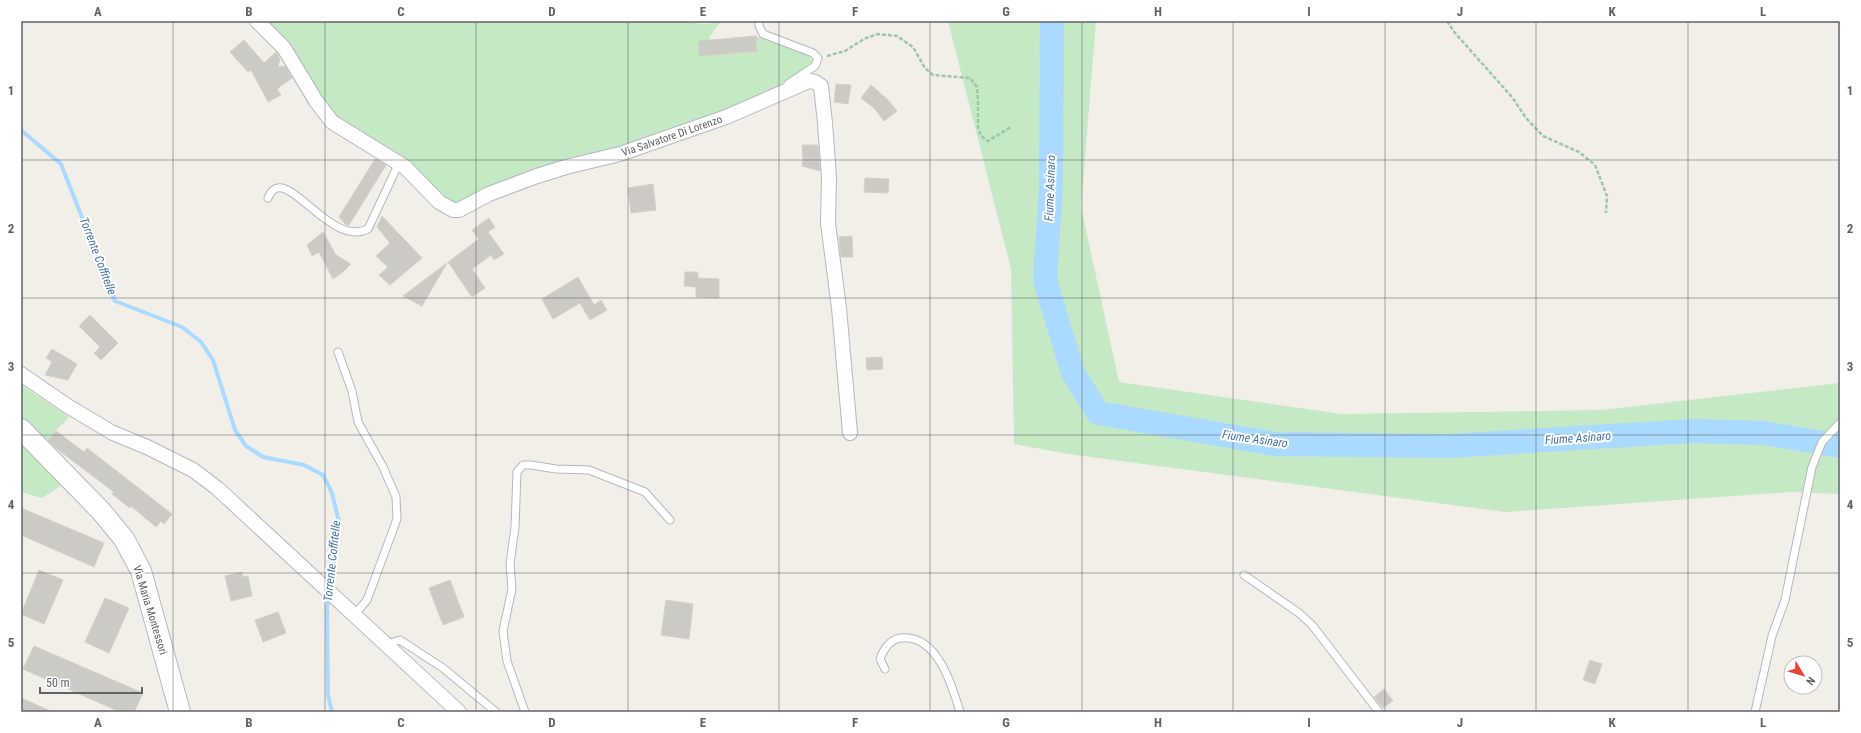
<svg xmlns="http://www.w3.org/2000/svg" width="1861" height="733" viewBox="0 0 1861 733" font-family="'Roboto Condensed',sans-serif">
	<rect width="100%" height="100%" fill="#f1efe8"/>
	<g fill="#c5e8c5">
		<path d="M 261,21 L 675,21 L 706,24 L 720,22 C 711,33 707,44 700,56 L 757,51 L 756,36 L 809,56 L 812,61 L 807,69 L 754,100 L 454,206 L 334,118 Z"/>
		<path d="M 948,21 L 1096,21 L 1081,207 L 1119,382 L 1342,414 L 1601,410 L 1840,383 L 1840,494 L 1791,492 L 1505,512 L 1068,454 L 1014,444 L 1011,269 Z"/>
		<path d="M 21,385 L 69,417 L 44,443 L 21,419 Z"/>
		<path d="M 21,442 L 64,484 L 42,498 L 21,492 Z"/>
	</g>
	<g fill="none" stroke-linecap="round" stroke-linejoin="round">
		<g stroke="#aadaff" stroke-width="4">
			<path d="M 21,130 L 61,164 L 115,301 L 182,327 L 201,342 L 213,360 L 235,430 L 246,446 L 263,457 L 304,465 L 323,475 L 332,493 L 339,522 L 330,588"/>
			<path d="M 329,595 L 327,607 L 328,695 L 332,712"/>
		</g>
		<path stroke="#aadaff" stroke-width="24" d="M 1052,21 L 1051,187 L 1045,280 L 1073,373 L 1098,413 L 1275,444 L 1448,446 L 1692,431 L 1764,433 L 1840,446"/>
	</g>
	<g fill="#cccac5" stroke="#d6d1c6">
		<path d="M 756,36 L 757,51 L 699,56 L 698,41 Z"/>
		<path d="M 244,40 L 264,63 L 276,52 L 280,59 L 278,67 L 285,66 L 292,78 L 277,89 L 281,95 L 268,102 L 251,70 L 248,72 L 230,52 Z"/>
		<path d="M 836,84 L 851,85 L 848,104 L 834,102 Z"/>
		<path d="M 871,85 L 887,99 L 897,111 L 884,121 L 874,108 L 861,98 Z"/>
		<path d="M 802,145 L 818,145 L 820,171 L 802,166 L 803,160 Z"/>
		<path d="M 375,159 L 386,165 L 349,225 L 345,224 L 339,217 Z"/>
		<path d="M 865,178 L 889,179 L 888,193 L 864,192 Z"/>
		<path d="M 653,184 L 656,210 L 631,213 L 628,188 Z"/>
		<path d="M 382,216 L 422,258 L 390,285 L 379,275 L 388,267 L 376,256 L 390,243 L 377,227 Z"/>
		<path d="M 489,218 L 495,227 L 488,232 L 504,254 L 494,260 L 491,255 L 472,269 L 485,288 L 472,297 L 448,262 L 479,239 L 472,230 Z"/>
		<path d="M 323,232 L 336,255 L 351,264 L 343,272 L 333,279 L 319,252 L 312,256 L 307,245 Z"/>
		<path d="M 852,236 L 853,257 L 841,257 L 839,237 Z"/>
		<path d="M 447,263 L 422,306 L 403,296 Z"/>
		<path d="M 685,272 L 698,272 L 698,278 L 719,279 L 719,298 L 696,297 L 696,287 L 684,286 Z"/>
		<path d="M 578,277 L 594,305 L 601,300 L 607,310 L 590,320 L 580,303 L 553,319 L 542,299 Z"/>
		<path d="M 90,315 L 118,343 L 101,360 L 94,353 L 100,347 L 79,326 Z"/>
		<path d="M 52,349 L 77,364 L 68,380 L 45,375 L 52,362 L 46,358 Z"/>
		<path d="M 882,357 L 883,369 L 867,370 L 866,358 Z"/>
		<path d="M 56,431 L 84,452 L 87,448 L 172,514 L 164,524 L 161,521 L 156,527 L 131,506 L 130,508 L 112,494 L 114,492 L 57,449 L 48,440 Z"/>
		<path d="M 21,508 L 104,543 L 94,567 L 21,535 Z"/>
		<path d="M 39,570 L 63,580 L 44,624 L 21,614 Z"/>
		<path d="M 242,572 L 243,577 L 248,576 L 252,596 L 231,601 L 225,576 Z"/>
		<path d="M 450,580 L 464,617 L 443,625 L 429,588 Z"/>
		<path d="M 105,598 L 129,608 L 109,653 L 85,642 Z"/>
		<path d="M 666,600 L 693,604 L 689,639 L 661,635 Z"/>
		<path d="M 278,612 L 286,633 L 263,642 L 255,620 Z"/>
		<path d="M 34,646 L 143,693 L 134,712 L 120,712 L 23,669 Z"/>
		<path d="M 1590,660 L 1602,664 L 1595,684 L 1583,680 Z"/>
		<path d="M 1384,689 L 1393,701 L 1383,708 L 1374,697 Z"/>
		<path d="M 21,698 L 53,712 L 21,712 Z"/>
	</g>
	<g fill="none" stroke-linecap="round" stroke-linejoin="round">
		<g stroke="#b5b8bc" stroke-width="9">
			<g id="lane">
				<path d="M 759,21 L 759,26 L 763,34 L 813,53 L 818,58 L 815,66 L 788,84"/>
				<path d="M 268,198 C 284,158 328,249 368,229 L 399,163"/>
				<path d="M 338,352 L 352,391 L 358,422 L 383,467 L 396,497 L 397,519 L 367,600 L 355,614"/>
				<path d="M 1244,575 L 1299,613 L 1312,625 L 1379,712"/>
				<path d="M 387,644 L 400,640 L 443,668 L 496,712"/>
				<path d="M 885,669 L 880,659 C 883,650 890,639 901,638 C 937,634 952,685 960,712"/>
				<path d="M 525,712 L 507,661 L 503,631 L 512,589 L 510,564 L 515,527 L 517,472 L 523,465 L 531,465 L 556,469 L 589,470 L 645,492 L 670,520"/>
				<path d="M 1755,712 L 1772,636 L 1785,600 L 1812,467 L 1822,442 L 1840,423"/>
			</g>
		</g>
		<g stroke="#b5b8bc" stroke-width="16">
			<g id="street">
				<path d="M 257,21 L 284,48 L 316,101 L 332,122 L 405,167 L 439,202 L 453,210 L 459,210 L 489,194 L 537,176 L 566,167 L 620,154 L 726,117 L 809,81 L 815,82 L 821,86 L 825,123 L 829,177 L 828,223 L 839,308 L 850,433"/>
				<path d="M 21,374 L 66,405 L 113,433 L 147,447 L 193,470 L 217,488 L 459,712"/>
			</g>
		</g>
		<g stroke="#b6babf" stroke-width="22">
			<path id="secondary" d="M 21,429 L 101,511 L 124,539 L 141,571 L 180,712"/>
		</g>
		<g stroke="#9cc7a9" stroke-width="2.5" stroke-dasharray="4 2" stroke-linecap="butt">
			<path d="M 1447,21 L 1455,33 L 1512,97 L 1526,118 L 1543,136 L 1579,152 L 1595,165 L 1607,196 L 1606,213"/>
			<path d="M 827,56 L 845,51 L 864,39 L 877,34 L 897,36 L 913,47 L 925,68 L 933,75 L 970,78 L 977,87 L 978,103 L 978,127 L 981,136 L 988,141 L 1011,127"/>
		</g>
		<use href="#lane" stroke="#fff" stroke-width="7"/>
		<use href="#street" stroke="#fff" stroke-width="14"/>
		<use href="#secondary" stroke="#fff" stroke-width="20"/>
	</g>
	<path fill="none" stroke="#5f6368" stroke-width="1" stroke-opacity="0.55" d="M 173,21 L 173,712M 325,21 L 325,712M 476,21 L 476,712M 628,21 L 628,712M 779,21 L 779,712M 930,21 L 930,712M 1082,21 L 1082,712M 1233,21 L 1233,712M 1385,21 L 1385,712M 1536,21 L 1536,712M 1688,21 L 1688,712M 21,160 L 1840,160M 21,298 L 1840,298M 21,435 L 1840,435M 21,573 L 1840,573"/>
	<g text-anchor="middle" dominant-baseline="central" stroke-width="4" stroke-linejoin="round" paint-order="stroke">
		<g font-size="11" fill="#5f6368" stroke="#fff">
			<text transform="translate(672 136) rotate(-19)">Via Salvatore Di Lorenzo</text>
			<text transform="translate(150 610) rotate(73)">Via Maria Montessori</text>
		</g>
		<g font-size="12" font-style="italic" fill="#4174aa" stroke="#fff">
			<text transform="translate(1050 188) rotate(-88)">Fiume Asinaro</text>
			<text transform="translate(98 256) rotate(69)">Torrente Coffitelle</text>
			<text transform="translate(1578 438) rotate(-4)">Fiume Asinaro</text>
			<text transform="translate(1255 439) rotate(8)">Fiume Asinaro</text>
			<text transform="translate(332 561) rotate(-84)">Torrente Coffitelle</text>
		</g>
	</g>
	<rect width="1861" height="733" fill="none" stroke="#ffffff" stroke-width="44"/>
	<g transform="translate(1803 675) rotate(128)"><circle r="19" fill="#ffffff" stroke="#bfc1c3"/>
	<path d="M0-3L7 15L0 10L-7 15Z" fill="#ea4335"/>
	<text y="-6" font-size="11" font-weight="bold" text-anchor="middle" fill="#5f6368">N</text>
	</g>
	<path d="M40 687v6h102v-6" fill="none" stroke="#5f6368" stroke-width="2"/>
	<text x="46" y="687" font-size="12" fill="#5f6368" stroke="#ffffff" stroke-width="3" paint-order="stroke">50 m</text>
	<rect x="22" y="22" width="1817" height="689" fill="none" stroke="#5f6368" stroke-width="1.5"/>
	<g font-size="13" text-anchor="middle" font-weight="bold" fill="#5f6368">
		<text x="98" y="16">A</text>
		<text x="249" y="16">B</text>
		<text x="401" y="16">C</text>
		<text x="552" y="16">D</text>
		<text x="703" y="16">E</text>
		<text x="855" y="16">F</text>
		<text x="1006" y="16">G</text>
		<text x="1158" y="16">H</text>
		<text x="1309" y="16">I</text>
		<text x="1460" y="16">J</text>
		<text x="1612" y="16">K</text>
		<text x="1763" y="16">L</text>
		<text x="11" y="95">1</text>
		<text x="1850" y="95">1</text>
		<text x="11" y="233">2</text>
		<text x="1850" y="233">2</text>
		<text x="11" y="371">3</text>
		<text x="1850" y="371">3</text>
		<text x="11" y="509">4</text>
		<text x="1850" y="509">4</text>
		<text x="11" y="647">5</text>
		<text x="1850" y="647">5</text>
		<text x="98" y="727">A</text>
		<text x="249" y="727">B</text>
		<text x="401" y="727">C</text>
		<text x="552" y="727">D</text>
		<text x="703" y="727">E</text>
		<text x="855" y="727">F</text>
		<text x="1006" y="727">G</text>
		<text x="1158" y="727">H</text>
		<text x="1309" y="727">I</text>
		<text x="1460" y="727">J</text>
		<text x="1612" y="727">K</text>
		<text x="1763" y="727">L</text>
	</g>
</svg>
